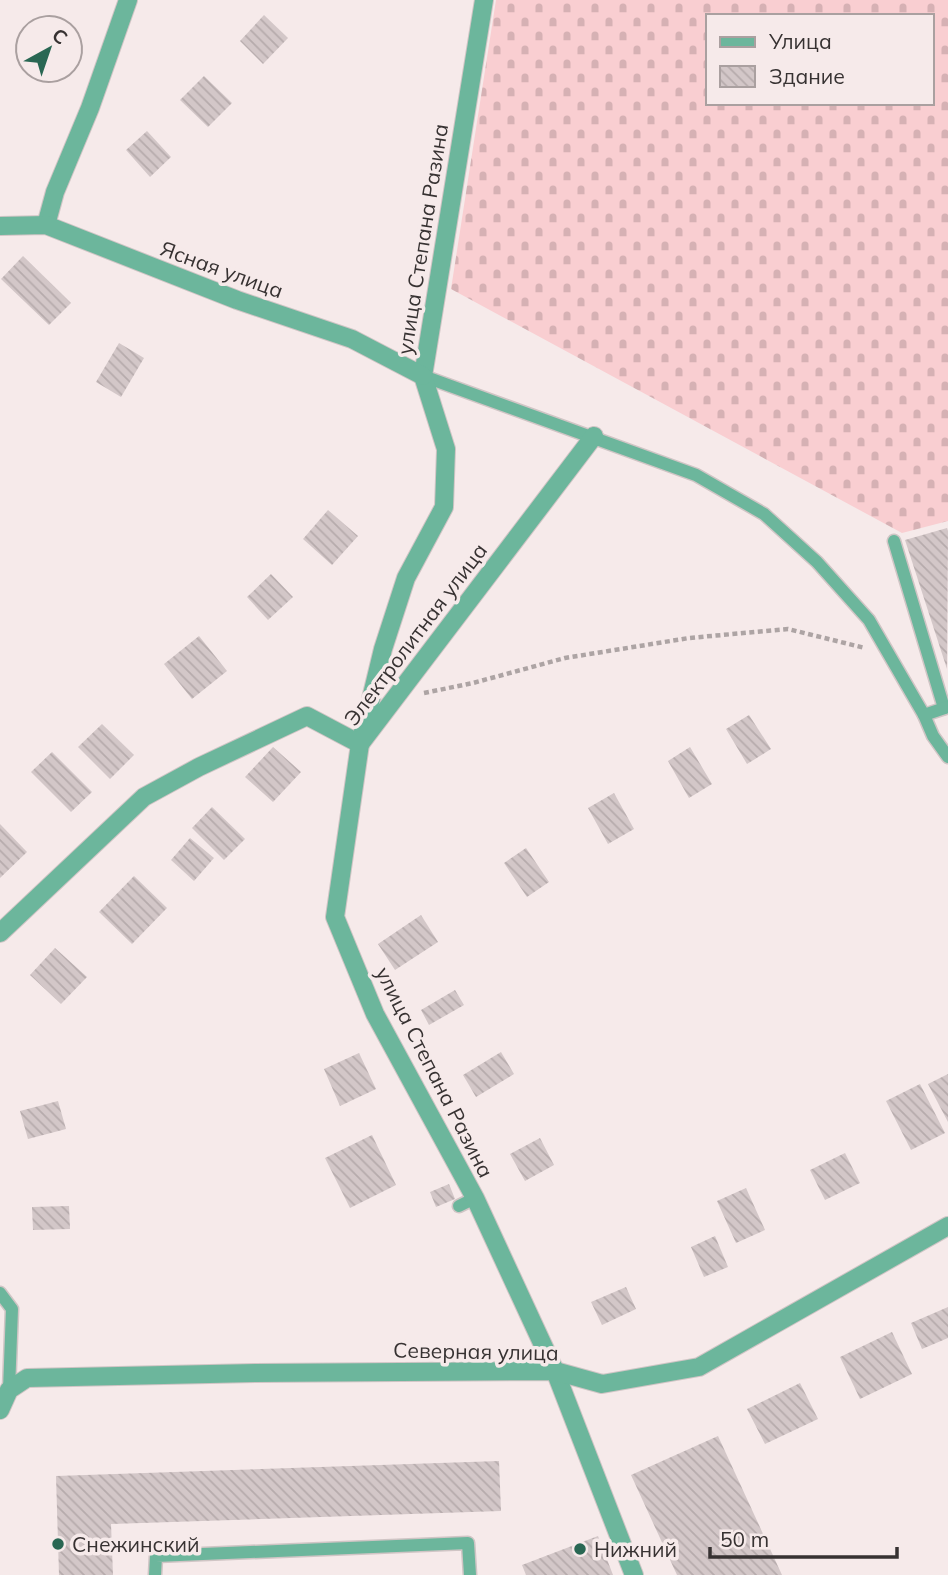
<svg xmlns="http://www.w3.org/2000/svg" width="948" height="1575" viewBox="0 0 948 1575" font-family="Mulish,sans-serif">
	<defs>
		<pattern id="cemetery-stones" width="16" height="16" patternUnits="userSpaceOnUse" patternTransform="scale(1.75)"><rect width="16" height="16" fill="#f9ced1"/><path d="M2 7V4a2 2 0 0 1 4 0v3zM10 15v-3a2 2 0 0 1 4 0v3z" fill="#d6b1b4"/></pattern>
		<pattern id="building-back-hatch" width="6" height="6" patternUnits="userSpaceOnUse" patternTransform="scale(1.75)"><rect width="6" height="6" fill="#d3c7c8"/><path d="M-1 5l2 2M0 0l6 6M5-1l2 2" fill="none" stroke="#b6abac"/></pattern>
	</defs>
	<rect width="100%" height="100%" fill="#f6eaea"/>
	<path fill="url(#cemetery-stones)" fill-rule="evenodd" d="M 496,0 L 948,0 L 948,521 L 902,533 L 451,289 ZM 708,16 L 932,16 L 932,103 L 708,103 Z"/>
	<g fill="url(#building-back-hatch)">
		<path d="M 264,15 L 288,38 L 263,64 L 240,41 Z"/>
		<path d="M 204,76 L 232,103 L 208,127 L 180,100 Z"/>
		<path d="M 147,131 L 171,157 L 150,177 L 126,150 Z"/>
		<path d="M 23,256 L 71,303 L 49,325 L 1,279 Z"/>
		<path d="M 119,343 L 144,358 L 121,397 L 96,382 Z"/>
		<path d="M 328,510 L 358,536 L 332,565 L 303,539 Z"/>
		<path d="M 947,528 L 948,531 L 947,669 L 905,540 Z"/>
		<path d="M 271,574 L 293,597 L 268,620 L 247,597 Z"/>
		<path d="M 199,636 L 227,671 L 192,699 L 164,664 Z"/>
		<path d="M 749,715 L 771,749 L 747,764 L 726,729 Z"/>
		<path d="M 102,724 L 134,755 L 110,779 L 78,747 Z"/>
		<path d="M 273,747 L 301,772 L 273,802 L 245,777 Z"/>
		<path d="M 690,747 L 712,784 L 689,798 L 668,761 Z"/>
		<path d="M 52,752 L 92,792 L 71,812 L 31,772 Z"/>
		<path d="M 614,793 L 634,829 L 608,844 L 588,808 Z"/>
		<path d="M 212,807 L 245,839 L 224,860 L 192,828 Z"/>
		<path d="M 0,824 L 27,852 L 0,878 Z"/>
		<path d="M 190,838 L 214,858 L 194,881 L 171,860 Z"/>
		<path d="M 526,848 L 549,882 L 527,897 L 504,863 Z"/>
		<path d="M 134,876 L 167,908 L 132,944 L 99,912 Z"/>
		<path d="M 421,915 L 438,942 L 395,970 L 378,944 Z"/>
		<path d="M 55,948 L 87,977 L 61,1004 L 30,975 Z"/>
		<path d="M 455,990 L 464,1005 L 429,1025 L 421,1010 Z"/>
		<path d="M 501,1052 L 514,1074 L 476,1097 L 463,1075 Z"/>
		<path d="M 359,1053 L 376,1089 L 340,1106 L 324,1069 Z"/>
		<path d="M 948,1074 L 948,1122 L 928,1084 Z"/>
		<path d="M 920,1084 L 945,1133 L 911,1150 L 886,1101 Z"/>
		<path d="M 58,1101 L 66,1129 L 28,1139 L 20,1111 Z"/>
		<path d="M 372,1135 L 396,1185 L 350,1208 L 325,1158 Z"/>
		<path d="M 540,1138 L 554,1165 L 525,1181 L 510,1154 Z"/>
		<path d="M 845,1153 L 860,1183 L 825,1200 L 810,1170 Z"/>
		<path d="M 449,1184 L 455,1199 L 436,1207 L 430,1192 Z"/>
		<path d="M 746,1188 L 765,1230 L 736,1243 L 717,1201 Z"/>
		<path d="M 69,1206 L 70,1229 L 33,1230 L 32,1207 Z"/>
		<path d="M 715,1236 L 728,1267 L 704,1277 L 691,1247 Z"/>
		<path d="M 626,1287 L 636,1309 L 602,1325 L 591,1302 Z"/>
		<path d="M 948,1307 L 948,1338 L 922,1349 L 911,1323 Z"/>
		<path d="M 892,1332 L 912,1374 L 860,1399 L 840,1357 Z"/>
		<path d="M 800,1383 L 818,1419 L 765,1444 L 747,1409 Z"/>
		<path d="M 718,1436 L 782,1575 L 677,1575 L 631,1475 Z"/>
		<path d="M 499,1461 L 501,1511 L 111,1524 L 113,1575 L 59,1575 L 56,1476 Z"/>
		<path d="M 598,1536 L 613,1575 L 526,1575 L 522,1565 Z"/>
	</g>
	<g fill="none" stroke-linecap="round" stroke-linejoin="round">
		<g stroke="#d0c5c5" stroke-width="15">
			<g id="service">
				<path d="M 423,376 L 696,475 L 764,514 L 817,562 L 869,620 L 924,715"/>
				<path d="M 894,541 L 944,708"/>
				<path d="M 948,707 L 924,715 L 933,736 L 948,757"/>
				<path d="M 459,1206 L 475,1198"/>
				<path d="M 0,1293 L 12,1309 L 9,1390"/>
				<path d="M 155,1575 L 156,1556 L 468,1543 L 470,1575"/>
			</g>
		</g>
		<g stroke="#d0c5c5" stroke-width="20">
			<g id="minor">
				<path d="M 484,0 L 423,376 L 446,449 L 444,507 L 406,578 L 383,649 L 360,744 L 335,917 L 375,1014 L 475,1198 L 555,1371 L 634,1575"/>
				<path d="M 46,225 L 55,192 L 90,108 L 128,0"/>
				<path d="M 0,226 L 46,225 L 237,300 L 352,339 L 423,376"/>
				<path d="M 0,933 L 144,797 L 199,767 L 307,716 L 360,744 L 594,436"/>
				<path d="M 0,1410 L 9,1390 L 27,1378 L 255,1373 L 555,1371 L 602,1384 L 699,1367 L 948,1226"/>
			</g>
		</g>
		<path stroke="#ada4a4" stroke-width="4.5" stroke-dasharray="5 3.5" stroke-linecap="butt" d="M 424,693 L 473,683 L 565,658 L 689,638 L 788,629 L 865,648"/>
		<use href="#service" stroke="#6cb69c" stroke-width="12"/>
		<use href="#minor" stroke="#6cb69c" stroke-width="18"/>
	</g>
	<g fill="#296753" stroke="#f6eaea" stroke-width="2.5">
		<circle cx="58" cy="1544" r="7"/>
		<circle cx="580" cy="1549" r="7"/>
	</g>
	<g text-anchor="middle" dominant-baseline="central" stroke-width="7" stroke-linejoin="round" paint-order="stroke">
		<g font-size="21" fill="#373232" stroke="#f6eaea">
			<text transform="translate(422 239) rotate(-81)">улица Степана Разина</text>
			<text transform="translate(222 269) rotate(20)">Ясная улица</text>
			<text transform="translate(415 634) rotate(-53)">Электролитная улица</text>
			<text transform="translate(435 1072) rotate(63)">улица Степана Разина</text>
			<text transform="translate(476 1351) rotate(1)">Северная улица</text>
		</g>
		<g font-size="21" fill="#373232" stroke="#f6eaea" text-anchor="start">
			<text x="72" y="1544">Снежинский</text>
			<text x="594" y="1549">Нижний</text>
		</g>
	</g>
	<rect x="706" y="14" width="228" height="91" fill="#f6eaea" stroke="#aaa0a0" stroke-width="2"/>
	<rect x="720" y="37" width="35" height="10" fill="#6cb69c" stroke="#aaa0a0" stroke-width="2"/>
	<text x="769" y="49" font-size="21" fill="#373232">Улица</text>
	<rect x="720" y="66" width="35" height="21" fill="url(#building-back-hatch)" stroke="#aaa0a0" stroke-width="2"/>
	<text x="769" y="84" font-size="21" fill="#373232">Здание</text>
	<g transform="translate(49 49) rotate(40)"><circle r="33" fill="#f6eaea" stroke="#aaa0a0" stroke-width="2"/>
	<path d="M0-5L12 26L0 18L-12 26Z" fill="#296753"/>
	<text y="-10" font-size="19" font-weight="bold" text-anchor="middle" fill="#373232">С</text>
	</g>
	<path d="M710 1547v10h187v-10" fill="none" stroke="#373232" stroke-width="3.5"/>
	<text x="720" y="1547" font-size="21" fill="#373232" stroke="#f6eaea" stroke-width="5" paint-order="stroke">50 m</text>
</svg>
